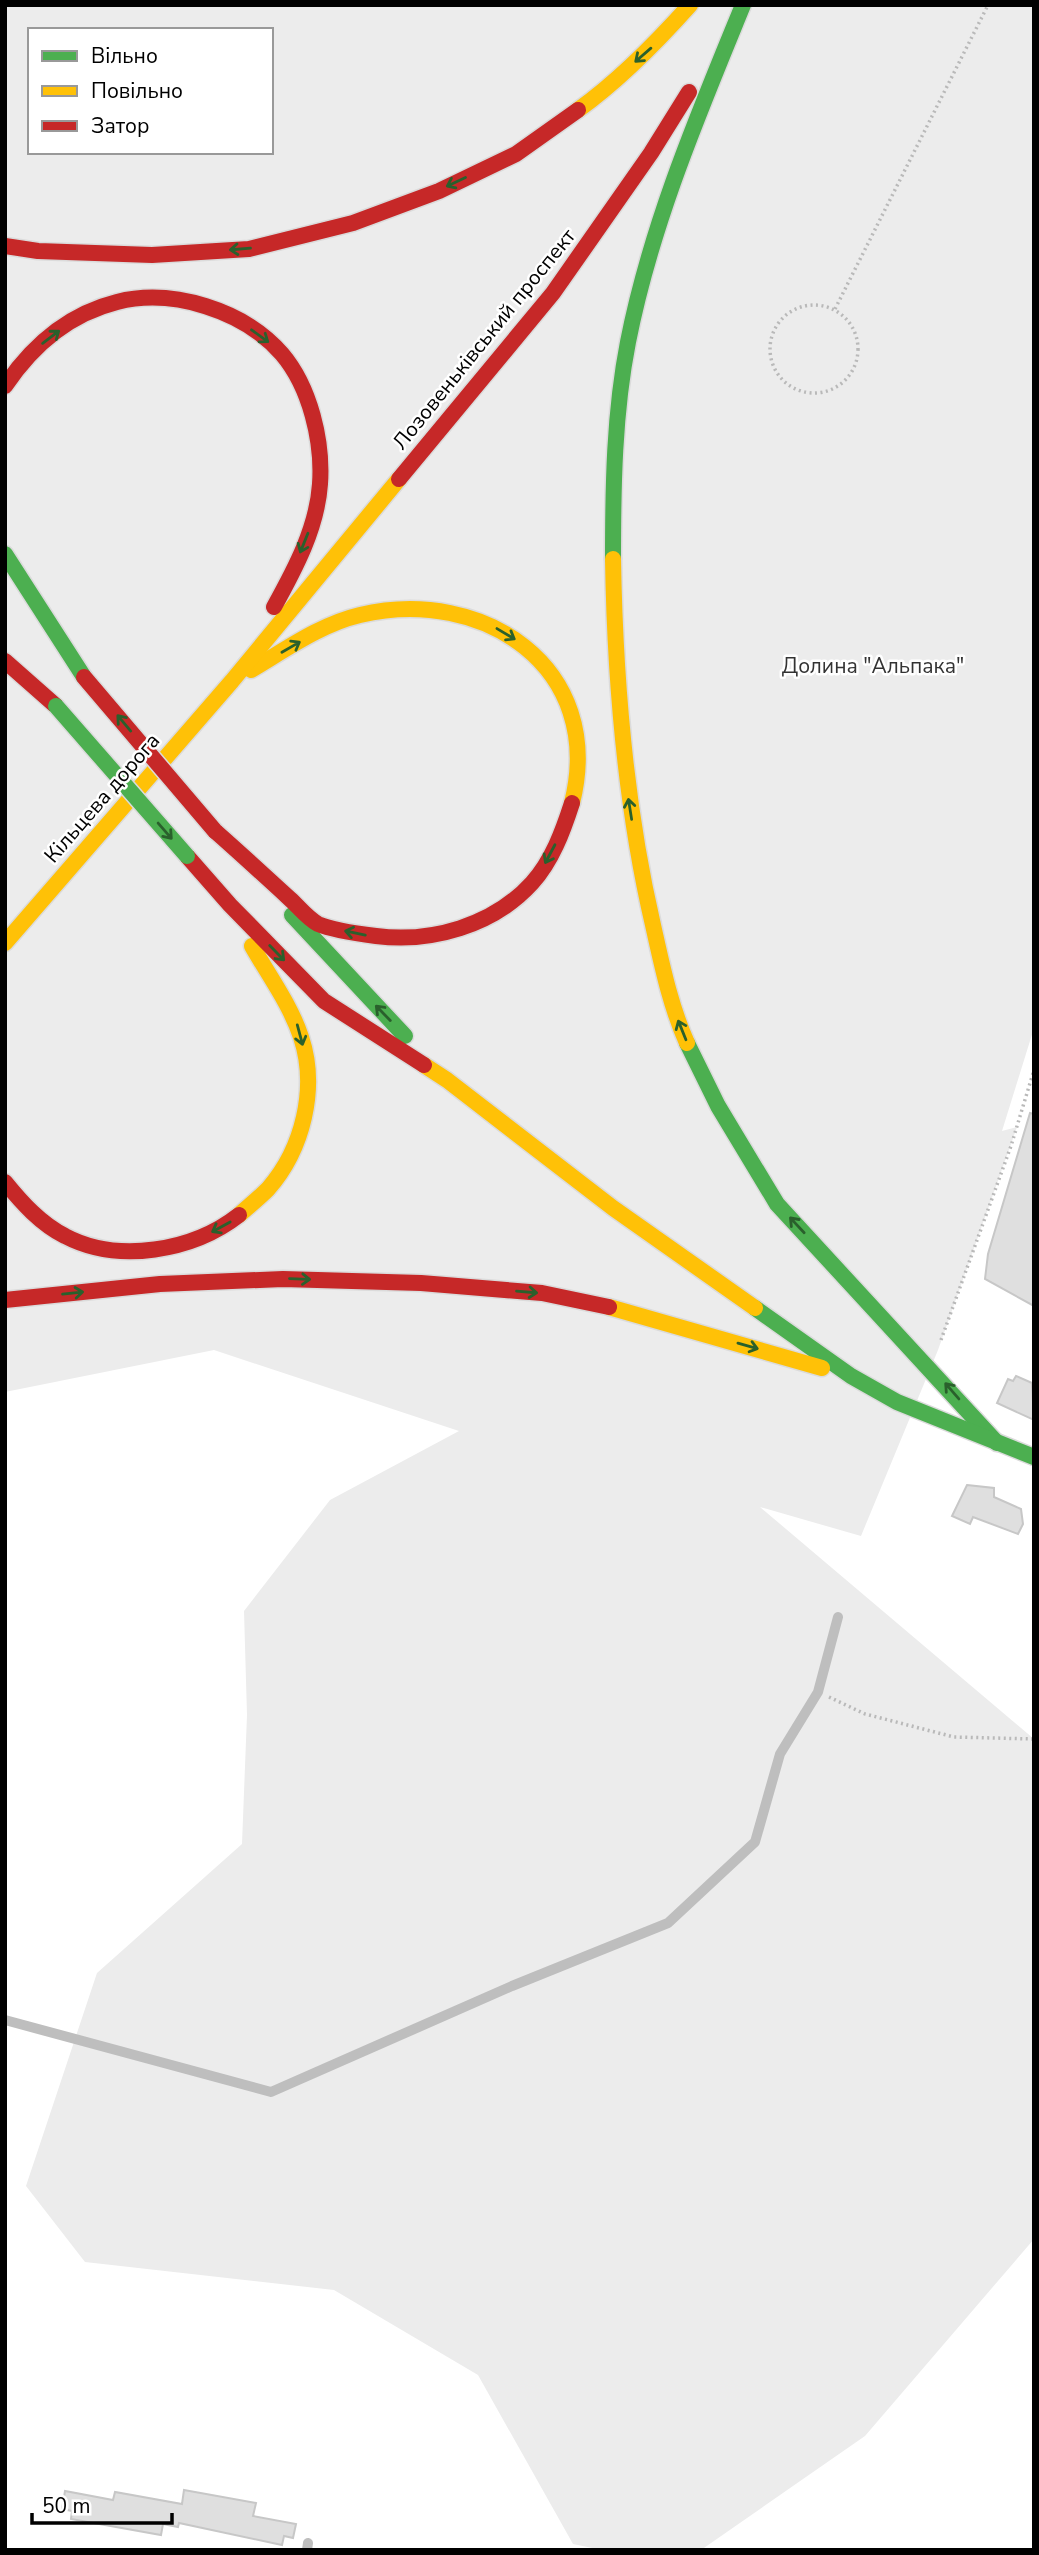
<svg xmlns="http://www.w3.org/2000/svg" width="1039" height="2555" viewBox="0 0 1039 2555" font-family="'Nunito Sans',sans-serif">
	<rect width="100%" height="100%" fill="#fff"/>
	<path fill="#ececec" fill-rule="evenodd" d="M 5,5 L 1034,5 L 1034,1028 L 1002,1131 L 1017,1127 L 938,1350 L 861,1536 L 760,1507 L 1034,1739 L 1034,2239 L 865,2436 L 701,2550 L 602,2550 L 573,2544 L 478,2375 L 334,2290 L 85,2262 L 26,2186 L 97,1973 L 242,1844 L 247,1715 L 244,1611 L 330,1500 L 459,1431 L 214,1350 L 5,1392 ZM 30,30 L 271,30 L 271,152 L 30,152 Z"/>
	<g fill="#dfdfdf" stroke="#c7c7c7" stroke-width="2">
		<path d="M 1030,1113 L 1034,1114 L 1034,1306 L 985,1279 L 988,1254 Z"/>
		<path d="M 1016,1376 L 1032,1383 L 1034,1420 L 997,1403 L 1008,1379 L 1013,1381 Z"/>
		<path d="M 967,1485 L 994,1488 L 994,1497 L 1021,1509 L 1023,1524 L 1018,1534 L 973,1517 L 970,1524 L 952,1516 Z"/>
		<path d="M 184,2490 L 256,2503 L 253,2516 L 296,2524 L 293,2538 L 284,2536 L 282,2545 L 179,2523 L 178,2527 L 163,2524 L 161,2535 L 71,2519 L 72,2511 L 62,2509 L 65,2491 L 113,2500 L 115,2492 L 182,2504 Z"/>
	</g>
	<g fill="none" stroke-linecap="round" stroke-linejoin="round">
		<g stroke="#dbdbdb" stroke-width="19">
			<g id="fast">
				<path d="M 5,554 L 84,677"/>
				<path d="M 613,559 C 613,487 614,413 628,342 C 651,225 698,115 743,5"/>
				<path d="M 292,915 L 405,1036"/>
				<path d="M 687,1043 L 718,1106 L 777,1204 L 997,1443"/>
				<path d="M 755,1308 L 851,1376 L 897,1402 L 1034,1457"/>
			</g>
		</g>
		<g stroke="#dbdbdb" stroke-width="19">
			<g id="slow">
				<path d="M 578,110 C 620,80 656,43 690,5"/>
				<path d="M 613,559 C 615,682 625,805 653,925 C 662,965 670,1005 687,1043"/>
				<path d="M 251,670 C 285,650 321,624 360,615 C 483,586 606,667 572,803"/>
				<path d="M 5,943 L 232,681 L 399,479"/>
				<path d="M 424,1065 L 447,1080 L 613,1208 L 755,1308"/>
				<path d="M 239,1215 C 249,1206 259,1198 268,1189 C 303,1149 318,1088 301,1037 C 290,1004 269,976 252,946"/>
				<path d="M 609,1307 L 822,1368"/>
			</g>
		</g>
		<g stroke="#dbdbdb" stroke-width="19">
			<g id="jam">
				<path d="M 5,246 L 38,251 L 152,255 L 249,249 L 353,223 L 439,191 L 516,154 L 578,110"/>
				<path d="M 5,386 C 32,346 69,314 117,302 C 172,288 244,310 282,354 C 310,387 323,441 320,484 C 317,528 295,569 274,607"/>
				<path d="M 399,479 L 553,293 L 651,153 L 689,92"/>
				<path d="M 5,661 L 56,706"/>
				<path d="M 215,831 C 240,853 265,876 290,899 C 299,907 307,918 318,924 C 332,930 360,934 376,936 C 431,943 493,926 532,883 C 552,861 563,831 572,803"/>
				<path d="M 187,856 L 230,905 L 324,1001 L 424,1065"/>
				<path d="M 5,1182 C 22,1203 41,1224 65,1236 C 118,1264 193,1251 239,1215"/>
				<path d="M 5,1300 L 160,1284 L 283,1279 L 421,1283 L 542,1293 L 609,1307"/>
			</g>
		</g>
		<g stroke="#b9b9b9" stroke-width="3.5" stroke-dasharray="2 3.5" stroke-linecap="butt">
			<circle cx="814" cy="349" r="44"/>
			<path d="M 835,309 L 988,5"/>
			<path d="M 941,1340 L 1011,1146 L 1034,1070"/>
			<path d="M 829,1697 L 865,1714 L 954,1737 L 1034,1739"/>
		</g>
		<g stroke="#bebebe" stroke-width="10">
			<path d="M 5,2020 L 271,2092 L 512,1986 L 668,1923 L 755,1842 L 780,1754 L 818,1692 L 838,1617"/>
			<path d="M 307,2550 L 308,2543"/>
		</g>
		<use href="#fast" stroke="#4caf50" stroke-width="16"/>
		<use href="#slow" stroke="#ffc107" stroke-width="16"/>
		<use href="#jam" stroke="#c62828" stroke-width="16"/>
		<g stroke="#dbdbdb" stroke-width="19" stroke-linecap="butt">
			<path id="fast-bridge" d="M 56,706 L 187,856"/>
		</g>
		<g stroke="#dbdbdb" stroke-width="19" stroke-linecap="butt">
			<path id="jam-bridge" d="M 84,677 L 215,831"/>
		</g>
		<use href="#fast-bridge" stroke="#4caf50" stroke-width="16"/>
		<use href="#jam-bridge" stroke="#c62828" stroke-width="16"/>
	</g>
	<defs><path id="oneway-shaft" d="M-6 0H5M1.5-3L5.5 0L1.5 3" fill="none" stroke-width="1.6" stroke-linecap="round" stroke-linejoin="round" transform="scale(1.75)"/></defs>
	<g stroke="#2a602c">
		<use href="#oneway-shaft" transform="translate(643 55) rotate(139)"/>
		<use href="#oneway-shaft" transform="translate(456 182) rotate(155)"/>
		<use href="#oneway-shaft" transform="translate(240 249) rotate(175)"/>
		<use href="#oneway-shaft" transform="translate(260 336) rotate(36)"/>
		<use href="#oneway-shaft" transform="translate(51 337) rotate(-37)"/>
		<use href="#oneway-shaft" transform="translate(304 543) rotate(112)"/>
		<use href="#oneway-shaft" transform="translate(506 634) rotate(31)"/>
		<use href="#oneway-shaft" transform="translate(291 647) rotate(-30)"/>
		<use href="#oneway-shaft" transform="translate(124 723) rotate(-130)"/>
		<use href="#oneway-shaft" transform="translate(630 809) rotate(-99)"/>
		<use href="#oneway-shaft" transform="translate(165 831) rotate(49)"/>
		<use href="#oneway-shaft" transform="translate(550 854) rotate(118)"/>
		<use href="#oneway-shaft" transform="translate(355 933) rotate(-168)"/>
		<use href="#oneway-shaft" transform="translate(277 953) rotate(46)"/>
		<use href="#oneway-shaft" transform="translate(383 1013) rotate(-134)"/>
		<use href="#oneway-shaft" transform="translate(682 1030) rotate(-112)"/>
		<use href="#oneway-shaft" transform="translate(300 1035) rotate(75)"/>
		<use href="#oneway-shaft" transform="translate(797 1225) rotate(-133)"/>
		<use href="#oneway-shaft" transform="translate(221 1227) rotate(151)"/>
		<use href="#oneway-shaft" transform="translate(300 1279) rotate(2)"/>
		<use href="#oneway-shaft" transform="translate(527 1292) rotate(5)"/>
		<use href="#oneway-shaft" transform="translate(73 1293) rotate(-6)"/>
		<use href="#oneway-shaft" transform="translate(748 1346) rotate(16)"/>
		<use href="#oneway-shaft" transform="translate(952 1391) rotate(-131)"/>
	</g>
	<g text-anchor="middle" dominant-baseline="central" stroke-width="5" stroke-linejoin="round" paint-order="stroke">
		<g font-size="21" fill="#000" stroke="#fff">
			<text transform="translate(484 339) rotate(-51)">Лозовеньківський проспект</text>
			<text transform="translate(102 798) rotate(-49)">Кільцева дорога</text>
		</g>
		<g font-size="21" fill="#333" stroke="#fff">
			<text x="873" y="666">Долина "Альпака"</text>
		</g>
	</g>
	<rect width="1039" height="2555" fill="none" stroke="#000000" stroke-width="14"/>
	<rect x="28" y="28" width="245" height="126" fill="#ffffff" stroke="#999999" stroke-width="2"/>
	<rect x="42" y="51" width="35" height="10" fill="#4caf50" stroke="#999999" stroke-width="2"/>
	<text x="91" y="63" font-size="21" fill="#000000">Вільно</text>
	<rect x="42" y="86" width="35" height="10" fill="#ffc107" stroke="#999999" stroke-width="2"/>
	<text x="91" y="98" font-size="21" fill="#000000">Повільно</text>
	<rect x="42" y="121" width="35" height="10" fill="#c62828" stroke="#999999" stroke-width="2"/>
	<text x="91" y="133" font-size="21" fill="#000000">Затор</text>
	<path d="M32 2513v10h140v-10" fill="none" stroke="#000000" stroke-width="3.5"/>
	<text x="42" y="2513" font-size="21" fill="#000000" stroke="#ffffff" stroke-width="5" paint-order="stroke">50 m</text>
</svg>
